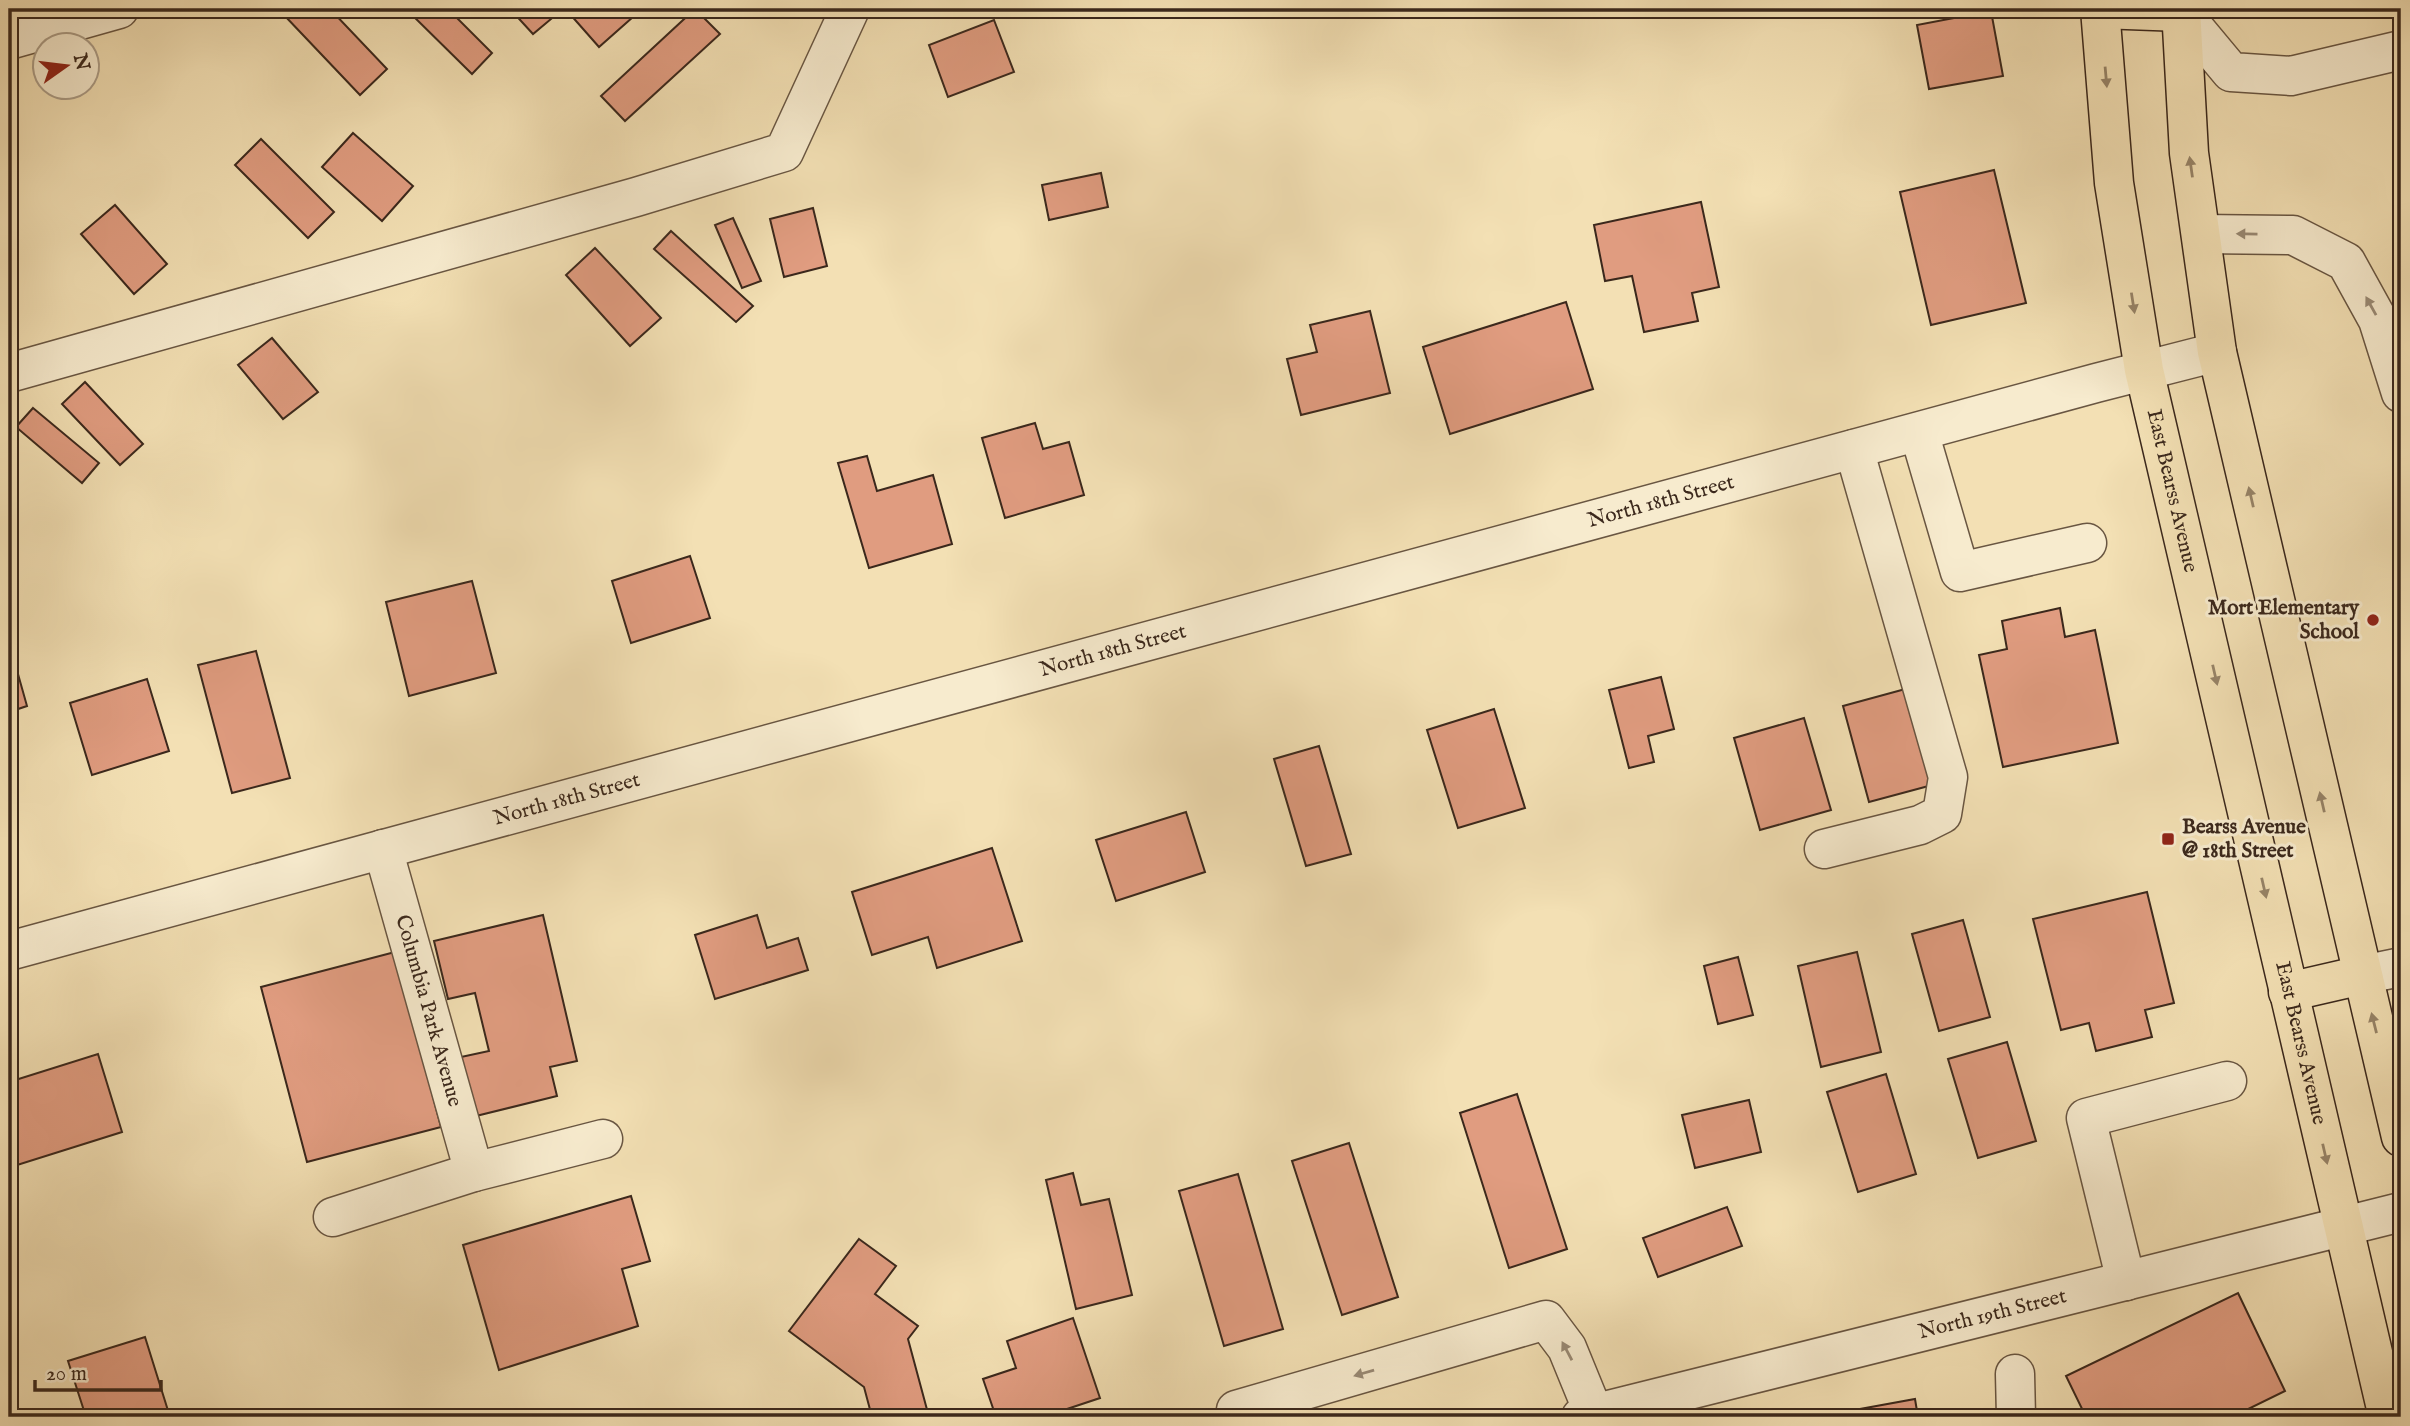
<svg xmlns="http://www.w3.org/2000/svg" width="2410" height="1426" viewBox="0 0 2410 1426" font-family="'IM FELL English',serif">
	<rect width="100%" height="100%" fill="#f3e0b4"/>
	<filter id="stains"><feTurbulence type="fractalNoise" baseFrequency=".00286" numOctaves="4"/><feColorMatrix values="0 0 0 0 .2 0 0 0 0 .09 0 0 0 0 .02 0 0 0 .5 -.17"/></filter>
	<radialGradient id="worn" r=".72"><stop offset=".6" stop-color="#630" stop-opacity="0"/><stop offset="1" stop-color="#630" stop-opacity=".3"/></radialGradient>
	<g fill="#e09c80" stroke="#3b281c" stroke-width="2">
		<path d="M 291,9 L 330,9 L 387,69 L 360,95 L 284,15 Z"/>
		<path d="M 406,9 L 448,9 L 492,53 L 472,74 Z"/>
		<path d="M 510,9 L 541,9 L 551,19 L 533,34 Z"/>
		<path d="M 573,9 L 642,9 L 599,47 L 569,13 Z"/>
		<path d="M 695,9 L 720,34 L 625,121 L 601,96 Z"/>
		<path d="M 1991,11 L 2003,76 L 1929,89 L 1917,25 Z"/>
		<path d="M 994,20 L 1014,72 L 948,97 L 929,45 Z"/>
		<path d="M 353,133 L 413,186 L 382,221 L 322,167 Z"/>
		<path d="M 261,139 L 334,212 L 308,238 L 235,165 Z"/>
		<path d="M 1994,170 L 2026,303 L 1931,325 L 1900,192 Z"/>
		<path d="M 1101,173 L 1108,207 L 1049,220 L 1042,185 Z"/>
		<path d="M 1701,202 L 1719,287 L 1692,293 L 1698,321 L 1644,332 L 1632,276 L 1605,281 L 1594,225 Z"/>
		<path d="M 115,205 L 167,264 L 134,294 L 81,234 Z"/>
		<path d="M 813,208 L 827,266 L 784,277 L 770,219 Z"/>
		<path d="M 733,218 L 761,281 L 742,288 L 715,225 Z"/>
		<path d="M 671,231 L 753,306 L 736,322 L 654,249 Z"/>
		<path d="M 595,248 L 661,318 L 630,346 L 566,275 Z"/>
		<path d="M 1566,302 L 1593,389 L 1450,434 L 1423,347 Z"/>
		<path d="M 1370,311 L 1390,393 L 1301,415 L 1287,359 L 1317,352 L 1310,325 Z"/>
		<path d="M 272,338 L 318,392 L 283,419 L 238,365 Z"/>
		<path d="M 85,382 L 143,444 L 120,465 L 62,404 Z"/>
		<path d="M 33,408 L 99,463 L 82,483 L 16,427 Z"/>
		<path d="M 1035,423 L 1043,449 L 1069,442 L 1084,495 L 1005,518 L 982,438 Z"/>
		<path d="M 867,456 L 877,491 L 933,475 L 952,544 L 869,568 L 838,463 Z"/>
		<path d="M 690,556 L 710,618 L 631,643 L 612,581 Z"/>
		<path d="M 472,581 L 496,673 L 409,696 L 386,602 Z"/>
		<path d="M 2060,608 L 2065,637 L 2095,630 L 2118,743 L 2003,767 L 1979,655 L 2007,649 L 2002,621 Z"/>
		<path d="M 9,642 L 27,706 L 9,712 Z"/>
		<path d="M 256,651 L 290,778 L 232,793 L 198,665 Z"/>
		<path d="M 1661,677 L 1674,729 L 1648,736 L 1654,762 L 1629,768 L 1609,690 Z"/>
		<path d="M 147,679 L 169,751 L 92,775 L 70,703 Z"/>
		<path d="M 1909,688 L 1936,784 L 1869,802 L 1843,706 Z"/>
		<path d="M 1494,709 L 1525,808 L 1458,828 L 1427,730 Z"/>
		<path d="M 1804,718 L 1831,810 L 1760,830 L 1734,738 Z"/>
		<path d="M 1319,746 L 1351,854 L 1306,866 L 1274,759 Z"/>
		<path d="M 1186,812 L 1205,872 L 1116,901 L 1096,840 Z"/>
		<path d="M 992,848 L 1022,941 L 937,968 L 928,937 L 872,955 L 852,892 Z"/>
		<path d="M 2147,892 L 2174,1003 L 2145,1010 L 2152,1037 L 2096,1051 L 2089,1023 L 2061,1030 L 2033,919 Z"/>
		<path d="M 543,915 L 577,1061 L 550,1067 L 557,1096 L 476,1116 L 461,1057 L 489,1051 L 475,993 L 448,999 L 434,941 Z"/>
		<path d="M 757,915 L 767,948 L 798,938 L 808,970 L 715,999 L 695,935 Z"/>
		<path d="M 1963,920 L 1990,1017 L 1939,1031 L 1912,934 Z"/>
		<path d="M 395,952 L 441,1127 L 307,1162 L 261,987 Z"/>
		<path d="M 1857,952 L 1881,1052 L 1821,1067 L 1798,966 Z"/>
		<path d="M 1738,957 L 1753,1015 L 1718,1024 L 1704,966 Z"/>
		<path d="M 2007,1042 L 2036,1141 L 1978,1158 L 1948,1059 Z"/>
		<path d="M 98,1054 L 122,1132 L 14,1166 L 9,1150 L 9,1082 Z"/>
		<path d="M 1886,1074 L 1916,1174 L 1858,1192 L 1827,1092 Z"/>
		<path d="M 1517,1094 L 1567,1249 L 1509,1268 L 1460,1113 Z"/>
		<path d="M 1749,1100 L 1761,1152 L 1695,1168 L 1682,1115 Z"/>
		<path d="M 1349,1143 L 1398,1297 L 1342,1315 L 1292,1161 Z"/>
		<path d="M 1073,1173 L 1081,1205 L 1109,1199 L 1132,1295 L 1076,1309 L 1046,1180 Z"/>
		<path d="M 1238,1174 L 1283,1329 L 1224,1346 L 1179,1191 Z"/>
		<path d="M 631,1196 L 650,1261 L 622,1269 L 638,1326 L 499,1370 L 463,1245 Z"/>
		<path d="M 1727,1207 L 1742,1246 L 1658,1277 L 1643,1238 Z"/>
		<path d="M 859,1239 L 896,1266 L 875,1294 L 918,1326 L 908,1339 L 929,1417 L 872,1417 L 864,1387 L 789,1331 Z"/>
		<path d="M 2238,1293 L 2285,1391 L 2232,1417 L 2086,1417 L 2066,1376 Z"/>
		<path d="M 1073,1318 L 1100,1398 L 1043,1417 L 996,1417 L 983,1379 L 1016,1368 L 1007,1341 Z"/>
		<path d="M 145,1337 L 170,1417 L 86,1417 L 68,1361 Z"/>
		<path d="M 1915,1399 L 1918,1417 L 1816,1417 Z"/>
	</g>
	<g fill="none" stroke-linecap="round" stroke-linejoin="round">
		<g stroke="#695642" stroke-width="41">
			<g id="minor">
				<path d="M 2184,9 L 2181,12 L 2231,72 L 2291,76 L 2401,50"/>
				<path d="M 9,40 L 119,9"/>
				<path d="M 2201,234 L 2293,235 L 2346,262 L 2378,320 L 2401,393"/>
				<path d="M 9,373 L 636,197 L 784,152 L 850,9"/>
				<path d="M 1919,432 L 1960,572 L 2087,543"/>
				<path id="s1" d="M 383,849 L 474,1172"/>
				<path d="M 1824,849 L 1920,825 L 1942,814 L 1948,777 L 1854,449"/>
				<path id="s2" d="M 9,951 L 2096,383 L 2217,352"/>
				<path d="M 2362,975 L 2401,967"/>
				<path d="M 333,1217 L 474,1172 L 603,1139"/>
				<path d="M 2126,1281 L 2086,1118 L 2227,1081"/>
				<path d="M 2015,1374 L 2016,1417"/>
				<path d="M 1238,1417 L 1236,1410 L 1546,1320 L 1567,1348 L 1594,1414"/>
				<path id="s3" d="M 1581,1417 L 2401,1212"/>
			</g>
		</g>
		<g stroke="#3b281c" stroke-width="41">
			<g id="major">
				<path id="s4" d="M 2100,9 L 2114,183 L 2144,370 L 2388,1417"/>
				<path d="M 2100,9 L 2181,12"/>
				<path d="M 2181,9 L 2189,153 L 2217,352 L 2401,1137"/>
				<path d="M 2288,992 L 2362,975"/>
			</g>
		</g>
		<use href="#minor" stroke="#f7ebce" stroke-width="38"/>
		<use href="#major" stroke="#f3e0b4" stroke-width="38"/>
	</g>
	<defs><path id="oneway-solid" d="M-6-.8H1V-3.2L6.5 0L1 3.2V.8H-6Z" transform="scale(1.75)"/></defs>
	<g fill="#978468">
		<use href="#oneway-solid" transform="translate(2106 77) rotate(85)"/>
		<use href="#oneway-solid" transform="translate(2191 167) rotate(-98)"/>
		<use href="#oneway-solid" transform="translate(2133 303) rotate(81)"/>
		<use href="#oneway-solid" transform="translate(2251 497) rotate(-103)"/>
		<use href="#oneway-solid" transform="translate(2215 675) rotate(77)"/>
		<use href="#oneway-solid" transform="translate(2322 802) rotate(-103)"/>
		<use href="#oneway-solid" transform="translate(2264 888) rotate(77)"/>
		<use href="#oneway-solid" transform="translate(2374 1023) rotate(-104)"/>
		<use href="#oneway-solid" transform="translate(2325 1154) rotate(77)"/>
	</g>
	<g fill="#998a75">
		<use href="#oneway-solid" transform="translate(2247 234) rotate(-179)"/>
		<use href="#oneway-solid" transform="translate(2371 306) rotate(-119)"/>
		<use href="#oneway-solid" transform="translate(1567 1351) rotate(-118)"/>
		<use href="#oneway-solid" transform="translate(1364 1373) rotate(164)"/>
	</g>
	<g fill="#8f2418" stroke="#f7ebce" stroke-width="2.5">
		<circle cx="2373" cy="620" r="7"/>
		<rect x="2161" y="832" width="14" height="14" rx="3.5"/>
	</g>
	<g text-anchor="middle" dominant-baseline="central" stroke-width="6" stroke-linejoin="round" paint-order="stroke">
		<g font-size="21" fill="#3b281c" stroke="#f7ebce">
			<text stroke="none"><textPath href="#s4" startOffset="488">East Bearss Avenue</textPath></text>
			<text stroke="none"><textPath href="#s2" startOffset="1712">North 18th Street</textPath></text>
			<text stroke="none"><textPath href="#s2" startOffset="1144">North 18th Street</textPath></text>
			<text stroke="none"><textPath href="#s2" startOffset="578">North 18th Street</textPath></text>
			<text stroke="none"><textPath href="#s1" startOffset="168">Columbia Park Avenue</textPath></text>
			<text stroke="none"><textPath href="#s4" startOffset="1055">East Bearss Avenue</textPath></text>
			<text stroke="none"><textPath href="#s3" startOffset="424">North 19th Street</textPath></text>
		</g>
		<g font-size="21" font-weight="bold" fill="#3b281c" stroke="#f7ebce" text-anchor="end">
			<text x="2359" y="608">Mort Elementary<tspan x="2359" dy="24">School</tspan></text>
			<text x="2182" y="827" text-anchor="start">Bearss Avenue<tspan x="2182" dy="24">@ 18th Street</tspan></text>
		</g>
	</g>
	<rect width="2410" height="1426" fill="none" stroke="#f3e0b4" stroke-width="35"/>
	<rect x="10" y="10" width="2389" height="1405" fill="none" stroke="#3b281c" stroke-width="3.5"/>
	<rect x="18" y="18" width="2375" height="1391" fill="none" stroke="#3b281c" stroke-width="2"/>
	<g transform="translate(66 66) rotate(76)"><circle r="33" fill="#f7ebce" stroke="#ac9d87" stroke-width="2"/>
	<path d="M0-5L12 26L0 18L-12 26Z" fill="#8f2418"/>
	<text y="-10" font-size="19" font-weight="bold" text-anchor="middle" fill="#3b281c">N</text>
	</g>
	<path d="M35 1380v10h126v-10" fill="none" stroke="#3b281c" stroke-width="3.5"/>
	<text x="46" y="1380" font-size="21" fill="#3b281c" stroke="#f7ebce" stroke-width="5" paint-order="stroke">20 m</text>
	<rect width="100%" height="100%" filter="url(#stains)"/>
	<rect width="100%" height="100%" fill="url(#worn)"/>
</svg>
